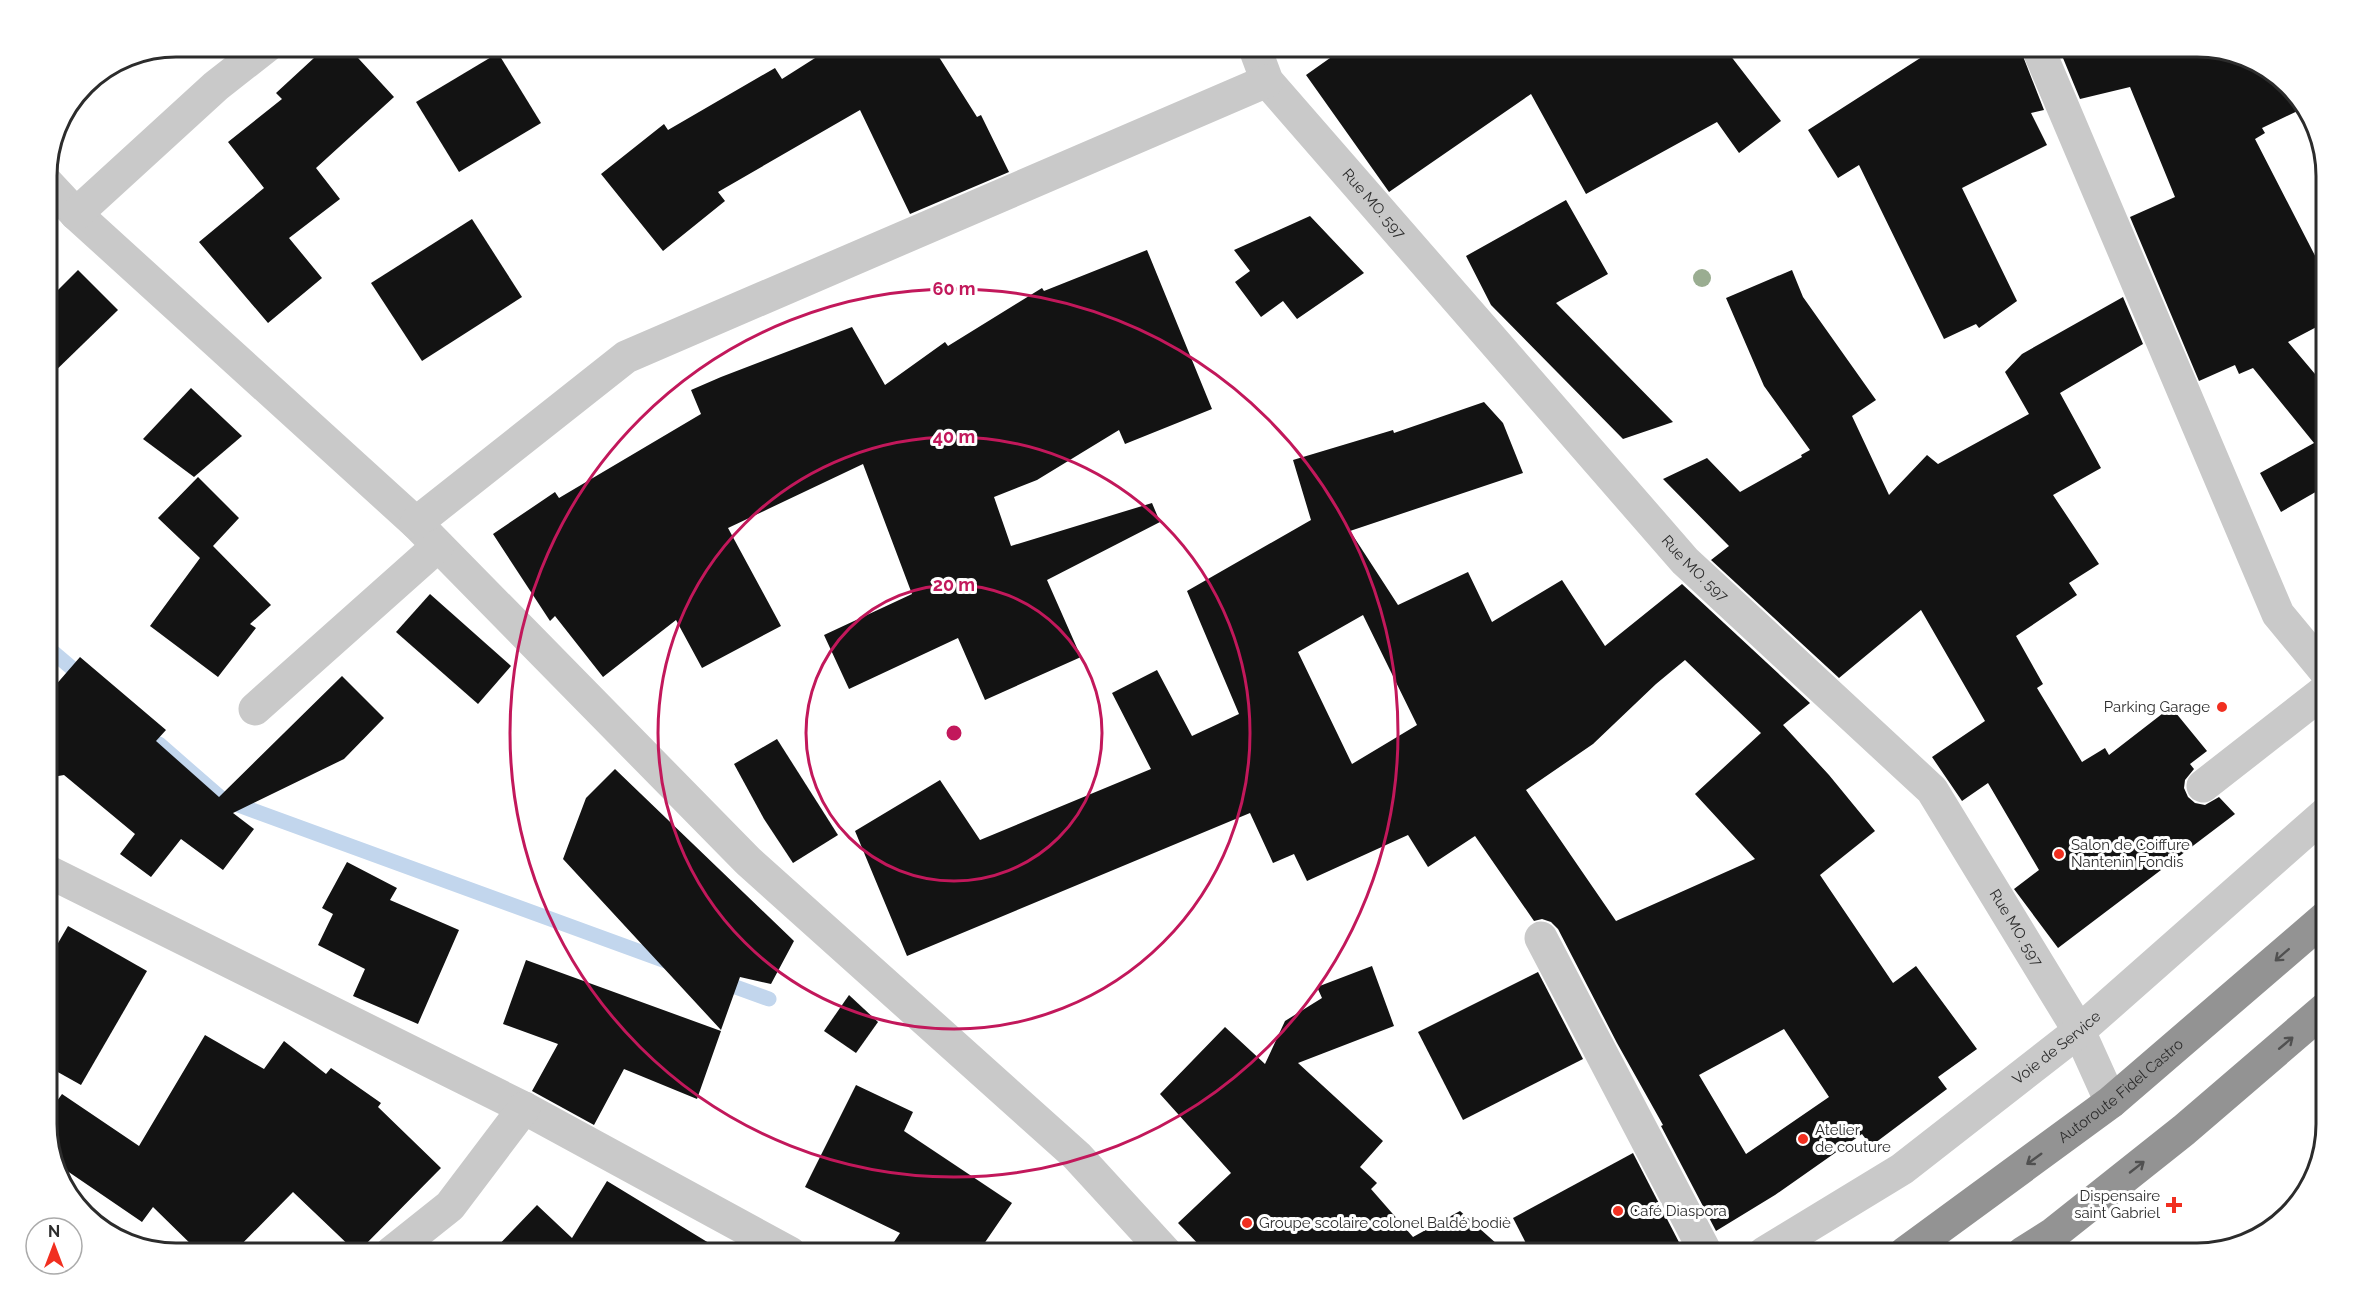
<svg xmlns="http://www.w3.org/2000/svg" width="2373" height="1300" viewBox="0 0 2373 1300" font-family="Raleway,sans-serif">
	<rect width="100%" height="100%" fill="#fff"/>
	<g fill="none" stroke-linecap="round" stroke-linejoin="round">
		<g stroke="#c2d6ed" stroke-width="15">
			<path d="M 47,647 L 87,681"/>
			<path d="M 159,744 L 222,799 L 671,963"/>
			<path d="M 719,981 L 769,999"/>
		</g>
	</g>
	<g fill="#131313" fill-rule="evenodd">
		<path d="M 327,46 L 347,46 L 394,97 L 316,168 L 340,199 L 289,238 L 322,278 L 268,323 L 199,242 L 264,188 L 228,142 L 282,99 L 276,93 Z"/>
		<path d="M 834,46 L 932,46 L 977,117 L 981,115 L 1009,172 L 910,214 L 860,110 L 718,192 L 725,201 L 663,251 L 601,174 L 664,124 L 668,130 L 775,68 L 782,79 Z"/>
		<path d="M 1347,46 L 1723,46 L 1781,121 L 1739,153 L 1717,122 L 1586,194 L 1531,94 L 1389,192 L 1306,75 Z"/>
		<path d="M 1939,46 L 2019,46 L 2044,110 L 2031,113 L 2047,145 L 1962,188 L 2017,301 L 1979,328 L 1976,324 L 1944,339 L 1859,165 L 1838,178 L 1808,130 Z"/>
		<path d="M 2058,46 L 2197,46 L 2255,60 L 2305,104 L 2306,107 L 2262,128 L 2265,133 L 2255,139 L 2326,277 L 2326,322 L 2288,342 L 2326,387 L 2326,486 L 2281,512 L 2260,473 L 2314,443 L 2253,368 L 2239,374 L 2235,365 L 2199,381 L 2130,217 L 2175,197 L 2130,87 L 2080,99 Z"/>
		<path d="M 498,53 L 541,123 L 459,172 L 416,102 Z"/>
		<path d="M 1566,200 L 1608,274 L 1556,303 L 1673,422 L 1623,439 L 1491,305 L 1466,256 Z"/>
		<path d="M 1310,216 L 1364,273 L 1297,319 L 1283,301 L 1261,317 L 1235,282 L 1250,271 L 1234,250 Z"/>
		<path d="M 472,219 L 522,297 L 422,361 L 371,283 Z"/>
		<path d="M 1147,250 L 1212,409 L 1125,444 L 1119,430 L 1037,480 L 994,497 L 1011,546 L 1152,503 L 1160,522 L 1047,580 L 1081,657 L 985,700 L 958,638 L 849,689 L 824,635 L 912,594 L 863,464 L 728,528 L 781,626 L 702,668 L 676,620 L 603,677 L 555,616 L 550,621 L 493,534 L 555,492 L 559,498 L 701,414 L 691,390 L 721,377 L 852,327 L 885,385 L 945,342 L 948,346 L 1042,288 L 1044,291 Z"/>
		<path d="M 78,270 L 118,310 L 47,379 L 47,301 Z"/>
		<path d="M 1792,270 L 1803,297 L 1876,400 L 1852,416 L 1889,495 L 1927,455 L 1938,464 L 2029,414 L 2005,372 L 2022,354 L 2123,297 L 2143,344 L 2060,393 L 2101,468 L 2053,495 L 2099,564 L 2069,583 L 2077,595 L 2016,636 L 2043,684 L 2037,688 L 2082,762 L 2105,748 L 2109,755 L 2171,707 L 2207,751 L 2190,764 L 2194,769 L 2185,780 L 2184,788 L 2188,797 L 2195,803 L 2205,805 L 2219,797 L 2235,814 L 2058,948 L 2014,889 L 2039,870 L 1988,783 L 1962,801 L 1932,757 L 1985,721 L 1921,610 L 1839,678 L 1711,560 L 1729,546 L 1663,479 L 1707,458 L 1740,492 L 1802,457 L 1801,455 L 1810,450 L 1764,386 L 1726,298 Z"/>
		<path d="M 191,388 L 242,436 L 194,477 L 143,439 Z"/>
		<path d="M 1484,402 L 1503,423 L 1523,473 L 1350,531 L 1398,605 L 1468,572 L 1492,622 L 1562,580 L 1605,646 L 1682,584 L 1810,703 L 1783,725 L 1829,775 L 1875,831 L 1820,875 L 1893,983 L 1916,966 L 1977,1049 L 1938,1077 L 1947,1089 L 1871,1146 L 1862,1134 L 1775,1195 L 1716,1231 L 1661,1126 L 1663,1125 L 1617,1043 L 1558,929 L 1551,922 L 1542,919 L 1534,921 L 1475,836 L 1428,867 L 1408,835 L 1307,881 L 1294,854 L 1273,863 L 1250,813 L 907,956 L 855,831 L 940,780 L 980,840 L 1151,769 L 1112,693 L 1157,670 L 1192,736 L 1239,714 L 1187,591 L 1311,520 L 1293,460 L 1393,430 L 1394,433 ZM 1363,615 L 1417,725 L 1352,764 L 1298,652 ZM 1685,660 L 1761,733 L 1695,794 L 1755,859 L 1616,921 L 1526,790 L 1593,744 L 1656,684 ZM 1784,1029 L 1829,1097 L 1746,1154 L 1699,1075 Z"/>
		<path d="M 198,477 L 239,518 L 213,546 L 271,605 L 250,624 L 256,628 L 218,677 L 150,626 L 200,558 L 158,518 Z"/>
		<path d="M 430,594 L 511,666 L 478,704 L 396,632 Z"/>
		<path d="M 80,657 L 166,730 L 156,741 L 219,797 L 342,676 L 384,718 L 344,759 L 233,813 L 254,829 L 223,870 L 181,839 L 151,877 L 120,854 L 135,834 L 64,775 L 47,778 L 47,695 Z"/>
		<path d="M 777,739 L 838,835 L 793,863 L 764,819 L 734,764 Z"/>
		<path d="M 615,769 L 794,941 L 771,984 L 740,977 L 721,1030 L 563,859 L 586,798 Z"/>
		<path d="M 347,862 L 397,888 L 390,900 L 459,930 L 418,1024 L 353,996 L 365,969 L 318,945 L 333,914 L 322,908 Z"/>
		<path d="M 68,926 L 147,971 L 81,1085 L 47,1066 L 47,962 Z"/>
		<path d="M 526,960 L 721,1031 L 697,1099 L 624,1069 L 594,1125 L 532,1091 L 558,1044 L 503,1024 Z"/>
		<path d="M 1372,966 L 1394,1026 L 1298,1063 L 1383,1141 L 1360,1167 L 1377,1183 L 1371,1189 L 1413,1237 L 1460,1211 L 1507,1253 L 1207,1253 L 1178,1223 L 1231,1173 L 1160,1094 L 1225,1027 L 1265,1064 L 1285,1021 L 1322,998 L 1317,987 Z"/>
		<path d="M 1538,972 L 1583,1059 L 1463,1120 L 1418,1032 Z"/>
		<path d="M 849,995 L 878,1022 L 856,1053 L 824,1031 Z"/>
		<path d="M 205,1035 L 264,1069 L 284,1041 L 326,1074 L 331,1068 L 381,1103 L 378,1107 L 441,1168 L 357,1253 L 293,1192 L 232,1254 L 201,1254 L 153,1207 L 142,1222 L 57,1164 L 47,1133 L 47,1115 L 62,1094 L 139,1146 Z"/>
		<path d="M 856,1085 L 913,1112 L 904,1131 L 1012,1203 L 977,1254 L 886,1254 L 900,1233 L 805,1187 Z"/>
		<path d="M 1633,1153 L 1683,1250 L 1678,1253 L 1531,1253 L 1513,1218 Z"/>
		<path d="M 607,1181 L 727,1254 L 490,1254 L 537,1205 L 572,1238 Z"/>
	</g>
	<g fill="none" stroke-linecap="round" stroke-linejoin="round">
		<g stroke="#c9c9c9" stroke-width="33">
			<path id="s1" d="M 1254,46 L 1267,81 L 1685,561 L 1932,790 L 2079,1031 L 2111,1102"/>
			<path d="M 2037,46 L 2278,614 L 2326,672"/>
			<path d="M 47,183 L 76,214 L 416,523 L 748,861 L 1077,1156 L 1166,1253"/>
			<path d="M 76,214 L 216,86 L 267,46"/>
			<path d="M 416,523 L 626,357 L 1267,81"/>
			<path d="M 255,709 L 438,546"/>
			<path d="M 2203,786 L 2326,690"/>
			<path d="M 47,871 L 524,1108 L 790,1253"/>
			<path d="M 1541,938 L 1706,1253"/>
			<path d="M 391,1253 L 450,1206 L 524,1108"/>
			<path id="s2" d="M 1764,1253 L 1902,1169 L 2079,1031 L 2326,813"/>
		</g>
		<g stroke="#939393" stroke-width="33">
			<path id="s3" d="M 1905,1253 L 2111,1102 L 2326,917"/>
			<path d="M 2023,1253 L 2053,1234 L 2184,1130 L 2326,1008"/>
		</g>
	</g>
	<circle fill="#9aad91" cx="1702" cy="278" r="9"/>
	<defs><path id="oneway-shaft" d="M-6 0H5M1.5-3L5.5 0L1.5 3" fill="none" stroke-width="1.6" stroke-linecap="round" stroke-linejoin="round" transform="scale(1.5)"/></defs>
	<g stroke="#505050">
		<use href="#oneway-shaft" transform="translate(2282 955) rotate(139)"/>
		<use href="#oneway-shaft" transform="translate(2286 1043) rotate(-40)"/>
		<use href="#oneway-shaft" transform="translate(2034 1159) rotate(144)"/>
		<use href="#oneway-shaft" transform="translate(2137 1167) rotate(-38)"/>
	</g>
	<g fill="none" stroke="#c2185b" stroke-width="3">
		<circle cx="954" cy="733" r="148"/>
		<circle cx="954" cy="733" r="296"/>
		<circle cx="954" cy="733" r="444"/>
	</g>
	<g fill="#f12f20" stroke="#fff" stroke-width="2">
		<circle cx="2222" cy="707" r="6"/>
		<circle cx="2059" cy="854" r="6"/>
		<circle cx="1803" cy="1139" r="6"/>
		<path d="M2171 1196h6v6h6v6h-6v6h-6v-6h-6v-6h6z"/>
		<circle cx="1618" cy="1211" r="6"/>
		<circle cx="1247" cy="1223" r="6"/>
	</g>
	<g text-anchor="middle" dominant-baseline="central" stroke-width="6" stroke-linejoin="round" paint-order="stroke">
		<g font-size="15" fill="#2c2c2c" stroke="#fff">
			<text stroke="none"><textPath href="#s1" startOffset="200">Rue MO. 597</textPath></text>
			<text stroke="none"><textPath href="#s1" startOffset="686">Rue MO. 597</textPath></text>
			<text stroke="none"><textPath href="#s1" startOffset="1172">Rue MO. 597</textPath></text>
			<text stroke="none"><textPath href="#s2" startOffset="358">Voie de Service</textPath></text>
			<text stroke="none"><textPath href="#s3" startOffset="270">Autoroute Fidel Castro</textPath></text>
		</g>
		<g font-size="15" fill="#2c2c2c" stroke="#fff" text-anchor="start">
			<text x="2210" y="707" text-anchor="end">Parking Garage</text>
			<text x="2071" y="845">Salon de Coiffure<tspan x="2071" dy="17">Nantenin Fondis</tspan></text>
			<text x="1815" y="1130">Atelier<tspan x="1815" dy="17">de couture</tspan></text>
			<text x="2160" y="1196" text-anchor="end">Dispensaire<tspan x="2160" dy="17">saint Gabriel</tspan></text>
			<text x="1630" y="1211">Café Diaspora</text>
			<text x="1259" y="1223">Groupe scolaire colonel Baldé bodiè</text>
		</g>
	</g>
	<path d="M0 0H2373V1300H0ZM176 57H2197A119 119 0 0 1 2316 176V1124A119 119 0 0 1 2197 1243H176A119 119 0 0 1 57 1124V176A119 119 0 0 1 176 57Z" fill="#fff" fill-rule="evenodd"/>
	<path fill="none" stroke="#2c2c2c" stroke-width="3" d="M176 57H2197A119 119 0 0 1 2316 176V1124A119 119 0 0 1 2197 1243H176A119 119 0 0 1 57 1124V176A119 119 0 0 1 176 57Z"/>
	<circle cx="954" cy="733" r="9" fill="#c2185b" stroke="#fff" stroke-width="3"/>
	<g font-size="18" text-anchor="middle" font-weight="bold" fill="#c2185b" stroke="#fff" stroke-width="6" stroke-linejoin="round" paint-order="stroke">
		<text x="954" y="295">60 m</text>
		<text x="954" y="443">40 m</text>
		<text x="954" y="591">20 m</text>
	</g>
	<g transform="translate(54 1246)"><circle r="28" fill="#ffffff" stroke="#ababab" stroke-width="1.5"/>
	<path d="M0-4.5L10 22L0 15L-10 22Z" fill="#f12f20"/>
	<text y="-9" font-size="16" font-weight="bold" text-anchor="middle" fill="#2c2c2c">N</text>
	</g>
</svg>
